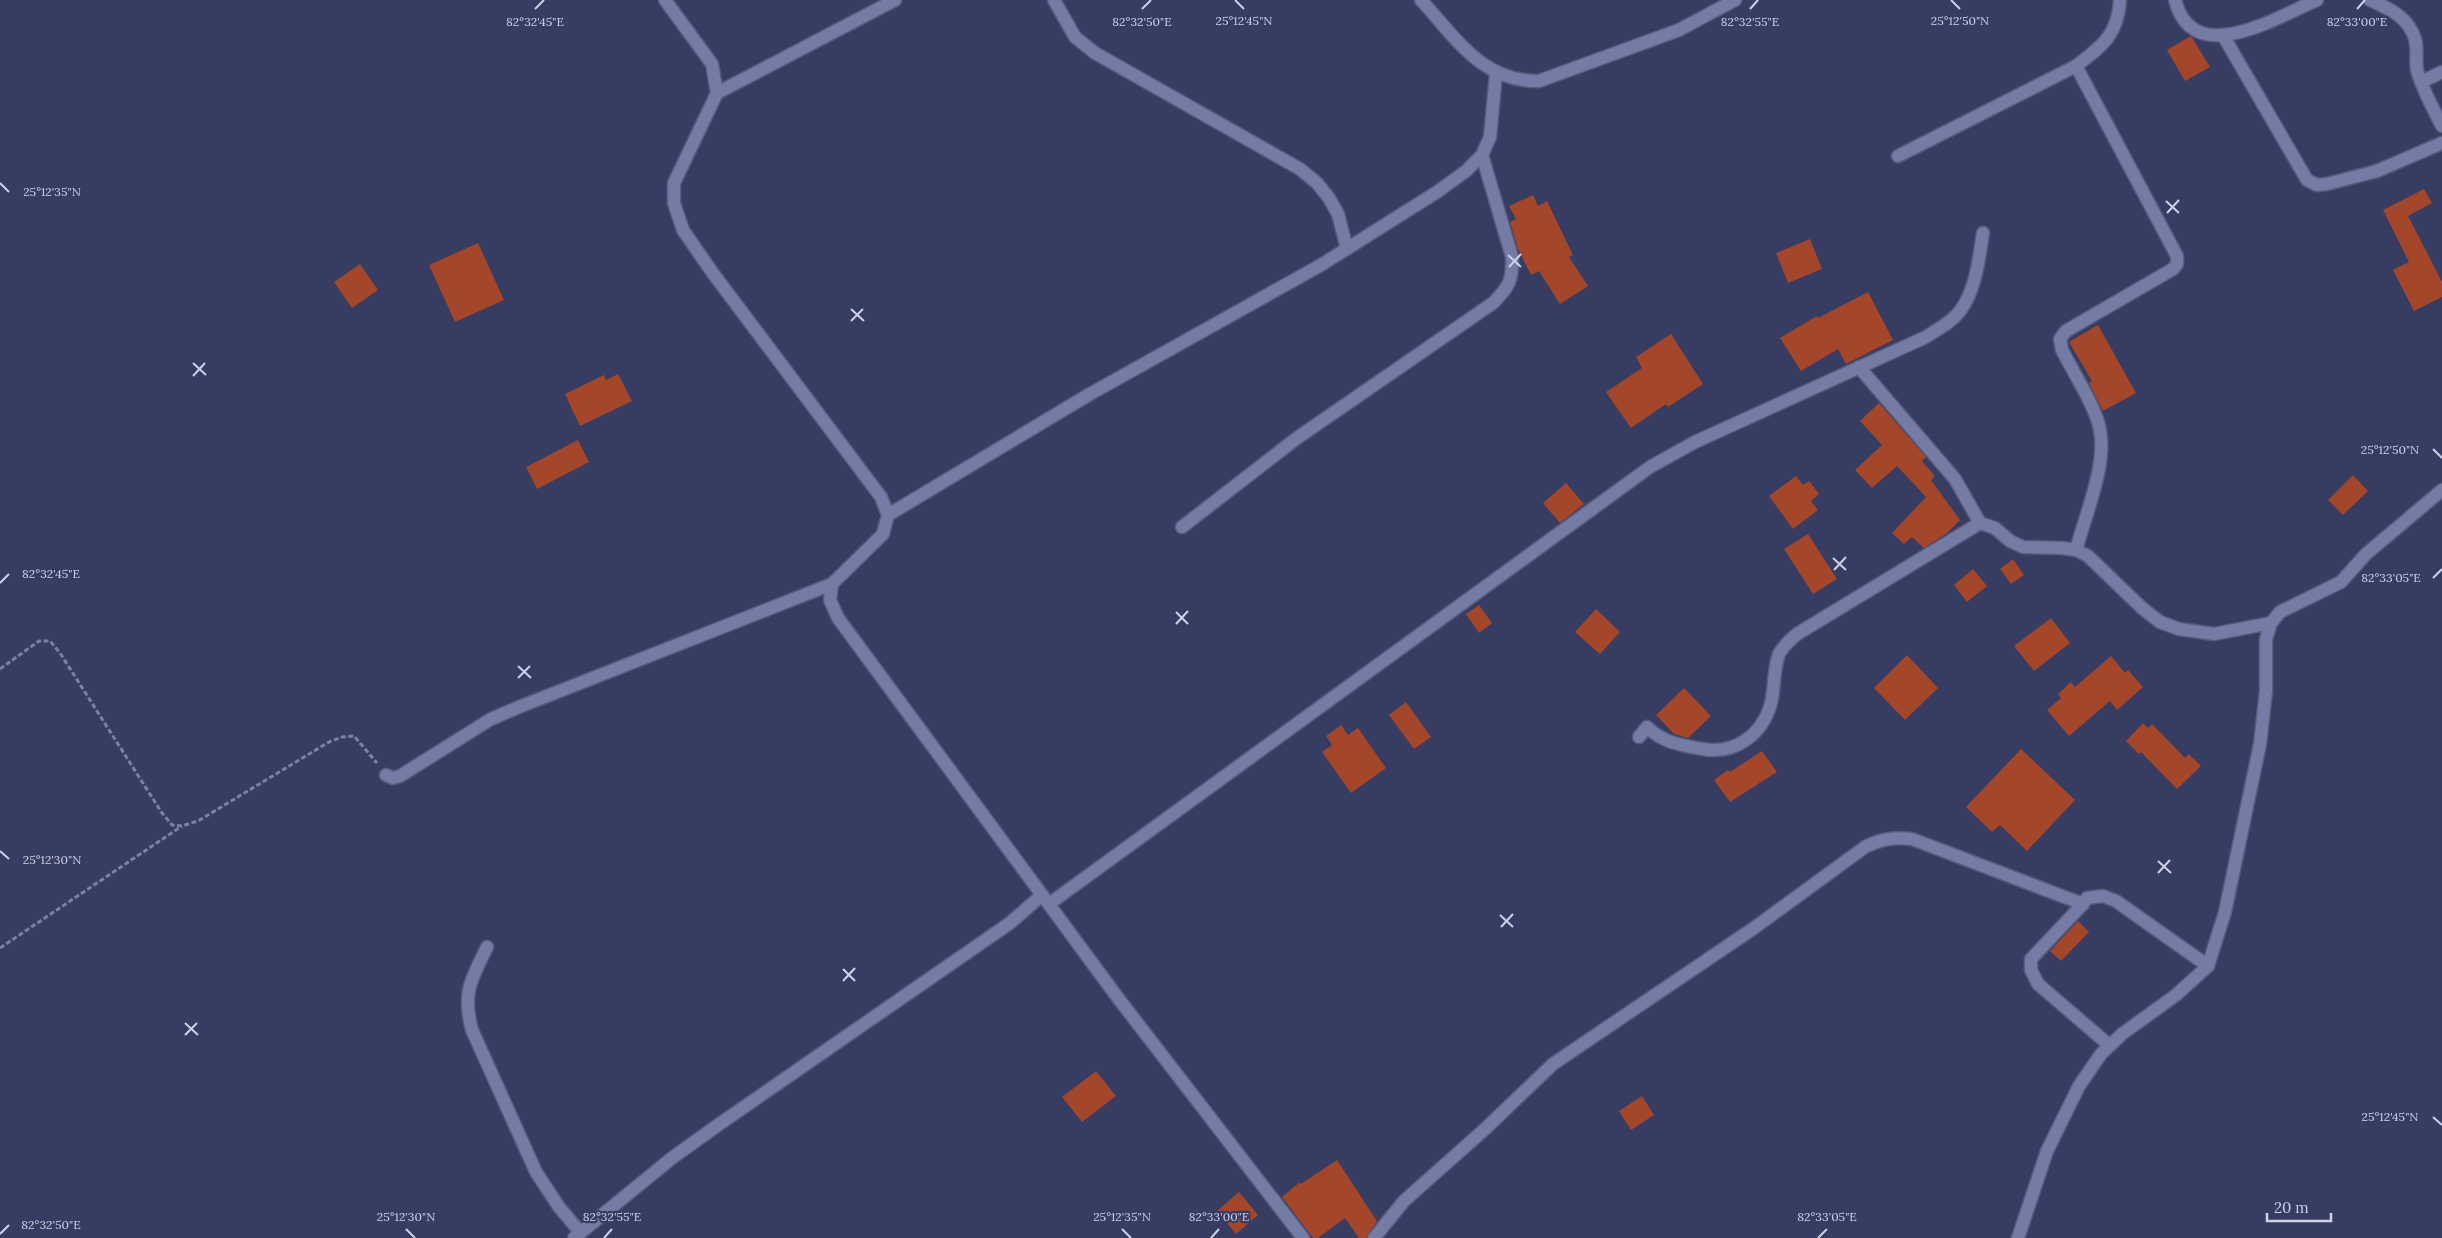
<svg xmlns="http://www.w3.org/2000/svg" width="2442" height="1238" viewBox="0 0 2442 1238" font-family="Lora,serif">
	<rect width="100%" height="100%" fill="#373c62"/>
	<g fill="#a3462a">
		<path d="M 2191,36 L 2210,67 L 2185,81 L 2167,50 Z"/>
		<path d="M 2424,189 L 2432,203 L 2408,216 L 2442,282 L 2442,297 L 2414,311 L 2393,270 L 2409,262 L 2383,210 Z"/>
		<path d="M 1533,195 L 1538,206 L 1547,201 L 1573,255 L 1569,257 L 1588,286 L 1560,304 L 1539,271 L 1531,275 L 1518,249 L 1510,222 L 1516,219 L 1509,206 Z"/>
		<path d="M 1810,239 L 1822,269 L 1788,283 L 1776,253 Z"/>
		<path d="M 478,243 L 504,300 L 455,322 L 429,265 Z"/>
		<path d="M 360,264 L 378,290 L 352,308 L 334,282 Z"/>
		<path d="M 1868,292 L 1893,340 L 1846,364 L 1838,349 L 1801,371 L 1780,338 L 1817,316 L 1818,318 Z"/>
		<path d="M 2098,325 L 2136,393 L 2103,411 L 2089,383 L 2092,381 L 2069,342 Z"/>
		<path d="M 1671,334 L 1703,384 L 1668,407 L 1666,404 L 1631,428 L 1606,392 L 1642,368 L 1636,357 Z"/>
		<path d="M 618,374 L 632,401 L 580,426 L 565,394 L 604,375 L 606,380 Z"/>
		<path d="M 1879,403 L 1926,457 L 1922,461 L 1935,476 L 1931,480 L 1960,520 L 1947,533 L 1924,548 L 1912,537 L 1904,544 L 1892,533 L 1926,497 L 1897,466 L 1872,488 L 1855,470 L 1882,445 L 1860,421 Z"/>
		<path d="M 578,440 L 589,462 L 537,489 L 526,467 Z"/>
		<path d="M 2353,475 L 2368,491 L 2343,515 L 2328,500 Z"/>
		<path d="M 1796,476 L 1803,485 L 1809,481 L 1819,494 L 1811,501 L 1818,510 L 1793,529 L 1769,496 Z"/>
		<path d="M 1566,483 L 1584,504 L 1560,523 L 1543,503 Z"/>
		<path d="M 1808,534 L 1837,579 L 1813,594 L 1784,549 Z"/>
		<path d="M 2013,559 L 2024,575 L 2011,584 L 2000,569 Z"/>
		<path d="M 1973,569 L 1987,586 L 1967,602 L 1954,585 Z"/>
		<path d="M 1479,605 L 1492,623 L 1479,633 L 1466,614 Z"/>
		<path d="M 1596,609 L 1620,632 L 1600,654 L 1575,632 Z"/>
		<path d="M 2051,618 L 2070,643 L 2034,671 L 2014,646 Z"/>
		<path d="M 1907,655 L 1938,688 L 1905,720 L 1874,688 Z"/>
		<path d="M 2111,656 L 2125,673 L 2128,670 L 2143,687 L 2117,710 L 2110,701 L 2069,736 L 2047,710 L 2061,698 L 2058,694 L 2071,682 L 2075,687 Z"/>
		<path d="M 1684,688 L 1711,716 L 1688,738 L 1674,734 L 1656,715 Z"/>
		<path d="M 1406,702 L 1431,737 L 1414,749 L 1389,715 Z"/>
		<path d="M 2143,723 L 2148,728 L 2152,724 L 2185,758 L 2189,754 L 2201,766 L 2177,789 L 2141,752 L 2139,754 L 2126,741 Z"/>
		<path d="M 1341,725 L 1348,735 L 1358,728 L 1386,768 L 1351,793 L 1322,752 L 1332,745 L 1326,736 Z"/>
		<path d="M 2021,749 L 2075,800 L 2027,851 L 2000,825 L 1992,832 L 1966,807 Z"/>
		<path d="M 1762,751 L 1777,772 L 1730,802 L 1714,780 L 1728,770 L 1730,772 Z"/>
		<path d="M 2078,921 L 2089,932 L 2061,961 L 2050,951 Z"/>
		<path d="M 1096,1071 L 1116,1096 L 1082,1122 L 1062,1097 Z"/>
		<path d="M 1642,1096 L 1654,1115 L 1631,1130 L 1619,1111 Z"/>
		<path d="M 1337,1160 L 1377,1221 L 1366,1238 L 1359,1238 L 1345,1218 L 1318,1238 L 1313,1238 L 1282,1197 L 1300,1182 L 1301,1184 Z"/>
		<path d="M 1239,1192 L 1258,1215 L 1236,1234 L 1217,1211 Z"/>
	</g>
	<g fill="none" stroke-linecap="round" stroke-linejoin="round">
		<g stroke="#575a7a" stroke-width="15">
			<g id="minor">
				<path d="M 665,0 L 712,64 L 717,93 L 674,183 L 674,203 L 683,230 L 712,272 L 881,497 L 888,515 L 883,534 L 832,584 L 830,600 L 838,618 L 1118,998 L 1303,1238"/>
				<path d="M 1054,0 L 1075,37 L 1095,53 L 1300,169 L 1317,183 L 1329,198 L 1338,214 L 1347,249"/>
				<path d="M 1421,0 C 1456,38 1482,82 1539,81 L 1679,30 L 1735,0"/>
				<path d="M 2175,0 C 2193,70 2277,17 2317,0"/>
				<path d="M 2370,0 C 2388,8 2409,17 2415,39 C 2418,49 2415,60 2417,70 C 2422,89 2433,108 2442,126"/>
				<path d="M 2224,37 L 2307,180 L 2317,185 L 2327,184 L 2377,171 L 2442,143"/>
				<path d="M 2076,66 L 2177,256 L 2177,264 L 2173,269 L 2066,331 L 2060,339 L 2062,350 C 2073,372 2096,407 2100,430 C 2107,465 2085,516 2076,550"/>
				<path d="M 2421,82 L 2442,72"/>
				<path d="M 717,93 L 895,0"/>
				<path d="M 1898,156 L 2076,66 C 2102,46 2118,35 2120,0"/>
				<path d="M 1859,367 L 1955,479 L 1980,523 L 1995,528 L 2010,541 L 2023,547 L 2062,548 L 2076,550 L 2088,556 L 2142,608 L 2160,622 L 2179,629 L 2214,634 L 2271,623"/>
				<path d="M 888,515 L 1090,394 L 1321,265 L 1437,192 L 1466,171 L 1482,155 L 1490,137 L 1496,74"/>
				<path d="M 1182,527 L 1297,438 L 1493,303 C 1509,287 1513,280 1512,257 L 1482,155"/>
				<path d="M 1639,737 L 1647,727 C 1663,743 1681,745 1703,749 C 1735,755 1763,734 1771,703 C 1775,687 1773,670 1779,654 C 1783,646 1790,640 1797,634 L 1980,523"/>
				<path d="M 386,775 L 393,778 L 400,776 L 491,719 L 519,707 L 832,584"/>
				<path d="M 1049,904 L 1650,467 L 1695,442 L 1926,337 C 1938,329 1952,322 1960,311 C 1976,290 1979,258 1983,233"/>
				<path d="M 2083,904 L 2031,959 L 2031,970 L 2038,984 L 2109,1045"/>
				<path d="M 487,947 C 471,980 462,993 472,1030 L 536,1172 L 559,1207 L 580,1232"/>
				<path d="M 574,1238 L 672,1158 L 718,1125 L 1010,923 L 1042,895"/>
				<path d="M 1374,1238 L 1404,1201 L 1485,1129 L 1553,1064 L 1754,928 L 1865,847 C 1881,839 1893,837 1912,839 L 2083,904 L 2087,898 L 2103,896 L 2116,901 L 2208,966"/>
				<path d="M 2018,1238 L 2047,1151 L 2079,1086 L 2101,1054 L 2122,1034 L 2176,995 L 2208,966 L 2225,912 L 2260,744 L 2266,691 L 2266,639 L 2271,623 L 2280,612 L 2341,582 L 2366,554 L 2442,490"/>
			</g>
		</g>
		<g stroke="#7c81a0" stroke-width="3" stroke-dasharray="5 2.5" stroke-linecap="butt">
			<path d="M 0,669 L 39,641 L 50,641 L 60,653 L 162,813 L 172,825 L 182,826 L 198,821 L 329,742 L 342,737 L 354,736 L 377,763"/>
			<path d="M 0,948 L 182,826"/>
		</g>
		<use href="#minor" stroke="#747ba4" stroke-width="12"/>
	</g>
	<path fill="none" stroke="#cdd1e9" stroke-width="2" d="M 1235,0 L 1244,9M 1951,0 L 1960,9M 535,9 L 544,0M 1142,9 L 1151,0M 1750,9 L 1758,0M 2357,9 L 2365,0M 0,183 L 9,192M 2166,201 L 2179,213M 2167,213 L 2179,200M 1508,255 L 1521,267M 1509,267 L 1521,254M 851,309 L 864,321M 851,321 L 863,309M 193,363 L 206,375M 193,376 L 205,363M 2433,449 L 2442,458M 1833,558 L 1846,570M 1834,570 L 1846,557M 2433,578 L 2442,569M 0,583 L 9,574M 1176,612 L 1188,624M 1176,624 L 1188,611M 518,666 L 531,678M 518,678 L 530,666M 0,851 L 9,859M 2158,861 L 2171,873M 2158,873 L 2170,860M 1500,915 L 1513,927M 1501,927 L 1513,914M 843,969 L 855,981M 843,981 L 855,968M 185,1023 L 198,1035M 185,1035 L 197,1023M 2433,1117 L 2442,1125M 406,1229 L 415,1238M 1122,1229 L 1131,1238M 0,1234 L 9,1225M 604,1238 L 612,1229M 1211,1238 L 1219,1229M 1818,1238 L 1827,1229"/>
	<g font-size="12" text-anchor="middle" fill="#cdd1e9" stroke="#373c62" stroke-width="4.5" stroke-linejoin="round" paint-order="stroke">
		<text x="1244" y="25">25°12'45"N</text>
		<text x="1960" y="25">25°12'50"N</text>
		<text x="535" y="26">82°32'45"E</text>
		<text x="1142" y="26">82°32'50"E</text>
		<text x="2357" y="26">82°33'00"E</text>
		<text x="1750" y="26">82°32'55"E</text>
		<text x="52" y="196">25°12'35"N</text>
		<text x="2390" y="454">25°12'50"N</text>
		<text x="51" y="578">82°32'45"E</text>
		<text x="2391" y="582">82°33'05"E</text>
		<text x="52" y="864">25°12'30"N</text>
		<text x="2390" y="1121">25°12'45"N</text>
		<text x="612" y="1221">82°32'55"E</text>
		<text x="1219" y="1221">82°33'00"E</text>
		<text x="1827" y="1221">82°33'05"E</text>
		<text x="406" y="1221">25°12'30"N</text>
		<text x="1122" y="1221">25°12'35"N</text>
		<text x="51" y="1229">82°32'50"E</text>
	</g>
	<path d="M2267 1213v8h64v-8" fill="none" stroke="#cdd1e9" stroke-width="2.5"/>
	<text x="2274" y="1213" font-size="15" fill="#cdd1e9" stroke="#373c62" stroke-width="4" paint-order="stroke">20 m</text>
</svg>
